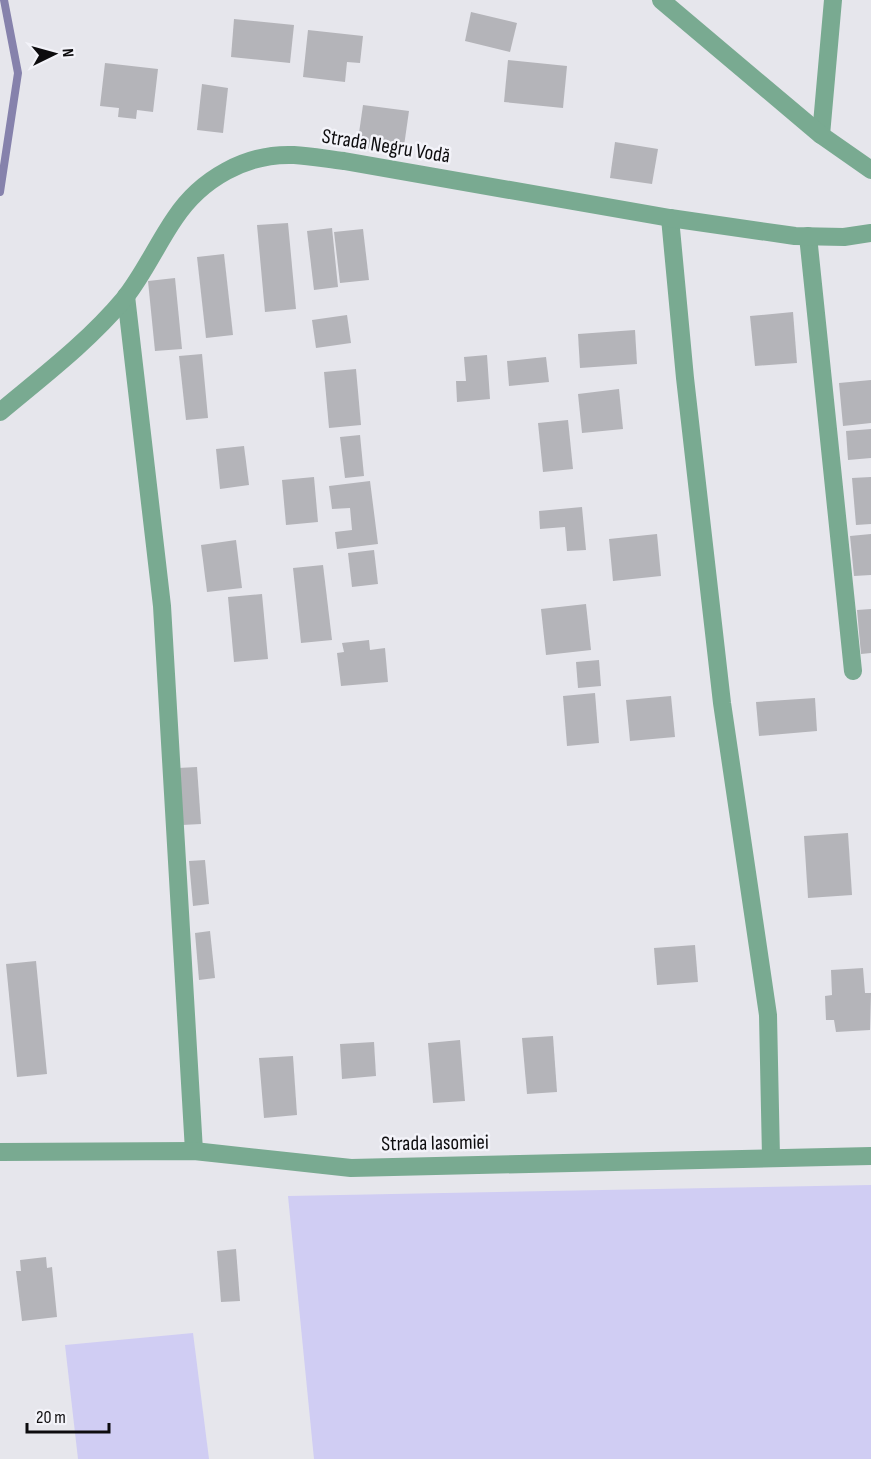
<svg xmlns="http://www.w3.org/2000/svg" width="871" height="1459" viewBox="0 0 871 1459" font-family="'Sofia Sans Condensed',sans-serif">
	<rect width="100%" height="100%" fill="#e6e6ec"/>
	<g fill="#d0cdf3">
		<path d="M 871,1185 L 871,1459 L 314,1459 L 288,1196 Z"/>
		<path d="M 193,1333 L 209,1459 L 78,1459 L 65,1345 Z"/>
	</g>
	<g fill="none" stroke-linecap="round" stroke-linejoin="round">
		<path stroke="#8682ac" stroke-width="8" d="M 0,192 L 18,73 L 4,0"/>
	</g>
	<g fill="#b4b4b9">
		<path d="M 471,12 L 517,23 L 510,52 L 465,41 Z"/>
		<path d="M 234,19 L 294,25 L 290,63 L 231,57 Z"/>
		<path d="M 308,30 L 363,36 L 360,63 L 347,62 L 345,82 L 303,77 Z"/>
		<path d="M 508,60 L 567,66 L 563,108 L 504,102 Z"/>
		<path d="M 105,63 L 158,69 L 153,112 L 137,110 L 136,119 L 118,117 L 119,108 L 100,106 Z"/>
		<path d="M 202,84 L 228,88 L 223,133 L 197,130 Z"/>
		<path d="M 363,105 L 409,111 L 403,153 L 357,147 Z"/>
		<path d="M 615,142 L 658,149 L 652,184 L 610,178 Z"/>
		<path d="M 288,223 L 296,309 L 265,312 L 257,225 Z"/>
		<path d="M 332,228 L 338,287 L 314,290 L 307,231 Z"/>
		<path d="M 363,229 L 369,280 L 340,283 L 334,232 Z"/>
		<path d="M 224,254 L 233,335 L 206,338 L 197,257 Z"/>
		<path d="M 175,278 L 182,349 L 155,351 L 148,281 Z"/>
		<path d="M 793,312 L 797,363 L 755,366 L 750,316 Z"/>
		<path d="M 347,315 L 351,343 L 316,348 L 312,320 Z"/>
		<path d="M 635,330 L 637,364 L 580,368 L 578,334 Z"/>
		<path d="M 202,354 L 208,418 L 186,420 L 179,356 Z"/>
		<path d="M 487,355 L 490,399 L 457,402 L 456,381 L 466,381 L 464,357 Z"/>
		<path d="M 546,357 L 549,382 L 509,386 L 507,361 Z"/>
		<path d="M 356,369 L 361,425 L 329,428 L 324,372 Z"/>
		<path d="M 871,380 L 871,423 L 843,426 L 839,383 Z"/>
		<path d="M 619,389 L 623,429 L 582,433 L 578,394 Z"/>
		<path d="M 568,420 L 573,469 L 543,472 L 538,423 Z"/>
		<path d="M 871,429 L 871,458 L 848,460 L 846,431 Z"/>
		<path d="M 360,435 L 364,476 L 345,478 L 340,437 Z"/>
		<path d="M 244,446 L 249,485 L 220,489 L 216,449 Z"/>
		<path d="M 314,477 L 318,522 L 286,525 L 282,480 Z"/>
		<path d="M 871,477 L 871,524 L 856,525 L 852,478 Z"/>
		<path d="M 370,481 L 378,544 L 337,549 L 335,532 L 352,530 L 350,508 L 332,509 L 329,486 Z"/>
		<path d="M 582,507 L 586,550 L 567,551 L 565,527 L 540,529 L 539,511 Z"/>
		<path d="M 657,534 L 661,576 L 613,581 L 609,539 Z"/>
		<path d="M 871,534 L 871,575 L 854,576 L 850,536 Z"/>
		<path d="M 236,540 L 242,588 L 207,592 L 201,545 Z"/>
		<path d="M 374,550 L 378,584 L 352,587 L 348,553 Z"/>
		<path d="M 323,565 L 332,640 L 301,643 L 293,568 Z"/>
		<path d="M 262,594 L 268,659 L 234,662 L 228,597 Z"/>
		<path d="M 586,604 L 591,650 L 546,655 L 541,609 Z"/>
		<path d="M 871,609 L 871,653 L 861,654 L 857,610 Z"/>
		<path d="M 369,640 L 370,650 L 385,648 L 388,682 L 341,686 L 337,653 L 344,652 L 342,643 Z"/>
		<path d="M 599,660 L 601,686 L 578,688 L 576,662 Z"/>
		<path d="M 595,693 L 599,743 L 567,746 L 563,696 Z"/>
		<path d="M 671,696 L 675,737 L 630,741 L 626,700 Z"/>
		<path d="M 815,698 L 817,731 L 759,736 L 756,702 Z"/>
		<path d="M 197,767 L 201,824 L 182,825 L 178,768 Z"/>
		<path d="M 848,833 L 852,895 L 808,898 L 804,836 Z"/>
		<path d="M 205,860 L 209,904 L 193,906 L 189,861 Z"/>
		<path d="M 210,931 L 215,978 L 199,980 L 195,933 Z"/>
		<path d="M 695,945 L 698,982 L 657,985 L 654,948 Z"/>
		<path d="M 36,961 L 47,1074 L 17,1077 L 6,964 Z"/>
		<path d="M 863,968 L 865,993 L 871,993 L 870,1030 L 836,1032 L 834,1020 L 826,1020 L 825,996 L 832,995 L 831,970 Z"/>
		<path d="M 553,1036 L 557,1092 L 527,1094 L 522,1038 Z"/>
		<path d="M 460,1040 L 465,1101 L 433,1103 L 428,1043 Z"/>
		<path d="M 374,1042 L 376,1076 L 342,1079 L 340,1044 Z"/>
		<path d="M 293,1056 L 297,1115 L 264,1118 L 259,1058 Z"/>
		<path d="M 236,1249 L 240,1301 L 221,1302 L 217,1251 Z"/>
		<path d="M 46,1257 L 47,1268 L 52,1267 L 57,1317 L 22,1321 L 16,1271 L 21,1271 L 20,1260 Z"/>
	</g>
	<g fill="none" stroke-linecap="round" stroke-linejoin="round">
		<g stroke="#79aa91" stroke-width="18">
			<path d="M 821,135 L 833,0"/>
			<path d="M 670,218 L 685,378 L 722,703 L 768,1015 L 771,1157"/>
			<path d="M 808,236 L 853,671"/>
			<path d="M 126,296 L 162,606 L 194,1151"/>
			<path d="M 0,412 C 43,376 88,342 124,299 C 144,274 157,244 175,218 C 201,179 246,153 294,155 C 310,156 327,159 344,161 L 670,218 L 795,236 L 844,237 L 871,233"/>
			<path d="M 0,1152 L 194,1151 L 351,1168 L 871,1156"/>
		</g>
		<path stroke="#79aa91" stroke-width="18" d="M 661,0 L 821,135 L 871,170"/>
	</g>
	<g text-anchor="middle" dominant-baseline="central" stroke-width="5" stroke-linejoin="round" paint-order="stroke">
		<g font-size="21" fill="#0d0c0e" stroke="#f3f3f9">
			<text transform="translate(386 146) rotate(9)">Strada Negru Vodă</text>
			<text transform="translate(435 1143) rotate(-1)">Strada Iasomiei</text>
		</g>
	</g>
	<g transform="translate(54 54) rotate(85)" stroke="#f3f3f9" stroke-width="4.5" paint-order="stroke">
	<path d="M0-4.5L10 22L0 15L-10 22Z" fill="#0d0c0e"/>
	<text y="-9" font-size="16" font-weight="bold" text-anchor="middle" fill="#0d0c0e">N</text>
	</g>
	<path d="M27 1423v9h82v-9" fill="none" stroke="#0d0c0e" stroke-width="3"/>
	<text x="36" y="1423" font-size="18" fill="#0d0c0e" stroke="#f3f3f9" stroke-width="4.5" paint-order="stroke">20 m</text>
</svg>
